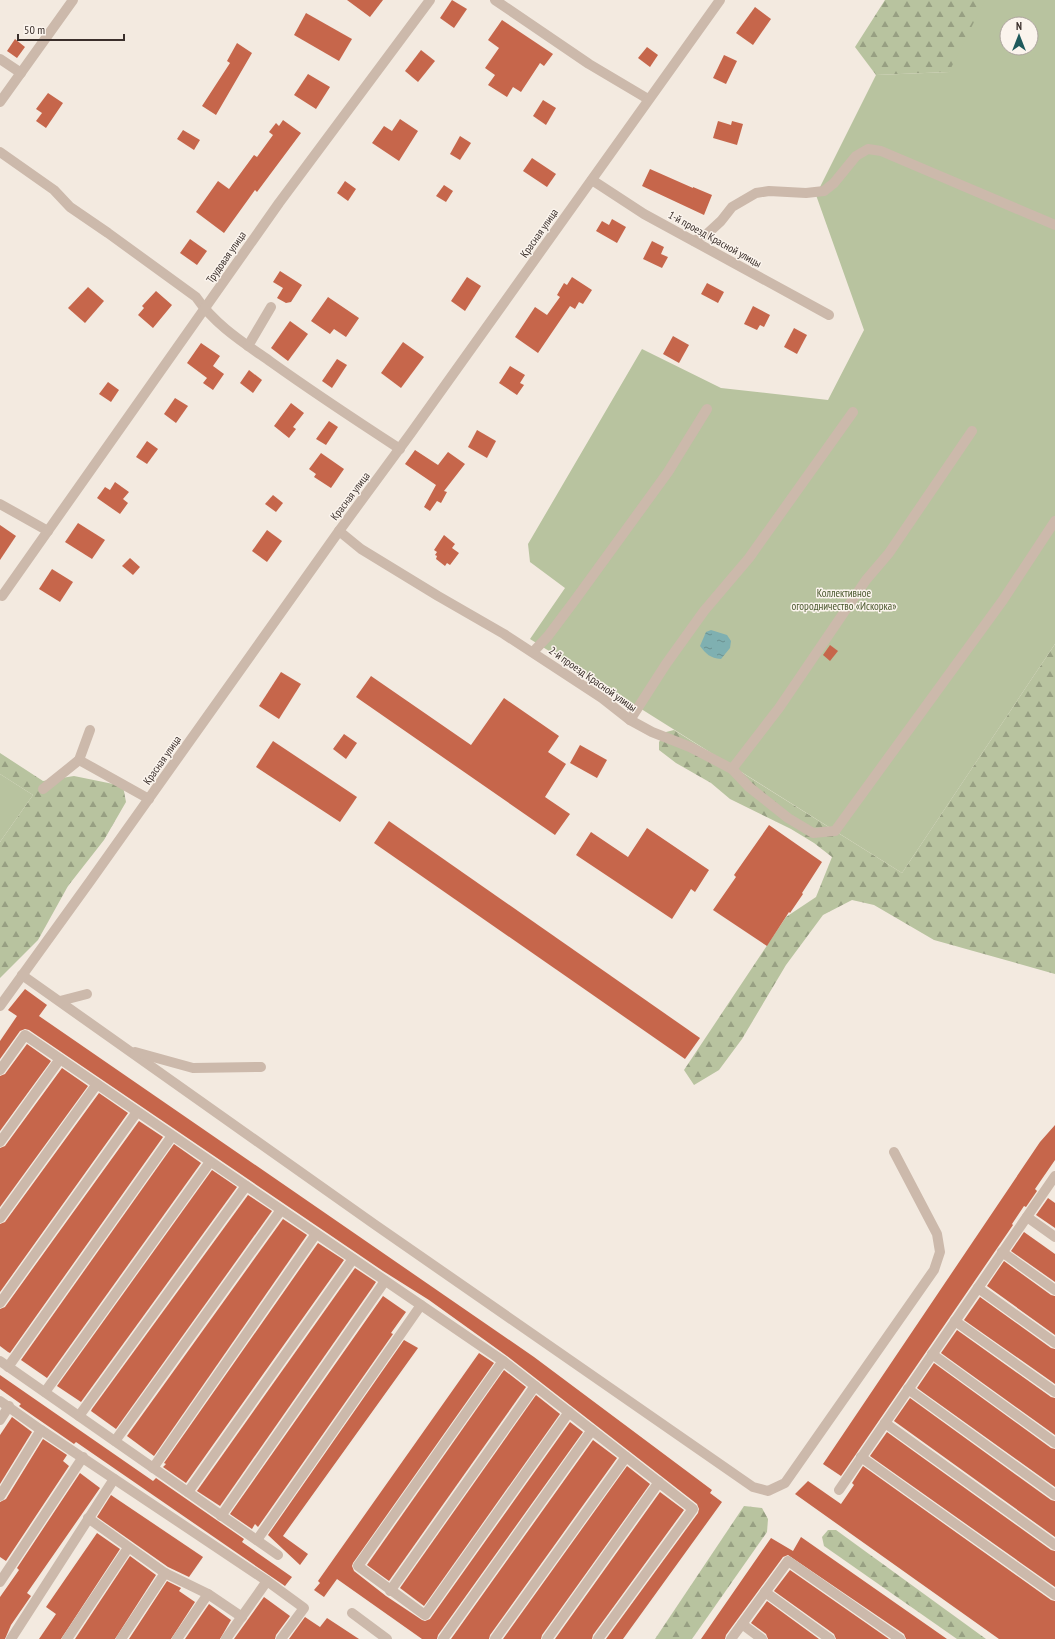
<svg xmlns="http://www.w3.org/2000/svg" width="1055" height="1639" viewBox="0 0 1055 1639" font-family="'PT Sans Narrow',sans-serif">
	<defs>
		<pattern id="forest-firs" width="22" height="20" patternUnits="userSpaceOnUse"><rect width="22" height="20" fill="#b8c39f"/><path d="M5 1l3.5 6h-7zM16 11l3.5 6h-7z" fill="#979f82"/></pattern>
		<pattern id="water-ripples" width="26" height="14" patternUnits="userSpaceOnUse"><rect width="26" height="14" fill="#7fb0b1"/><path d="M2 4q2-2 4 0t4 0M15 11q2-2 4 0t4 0" fill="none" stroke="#699090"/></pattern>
	</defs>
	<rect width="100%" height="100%" fill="#f3eae0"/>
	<g fill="url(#forest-firs)" fill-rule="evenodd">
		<path d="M 885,0 L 1055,0 L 1039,48 L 949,72 L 876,75 L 855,47 ZM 1007,24 L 1031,24 L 1031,48 L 1007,48 Z"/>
		<path d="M 1055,644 L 1055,974 L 934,940 L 874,905 L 852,900 L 823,915 L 786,965 L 742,1039 L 719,1070 L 694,1085 L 684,1070 L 786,917 L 816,897 L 832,857 L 814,843 L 791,829 L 730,799 L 711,783 L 676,763 L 659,750 L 659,742 L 666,732 L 674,730 L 902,873 Z"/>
		<path d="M 0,753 L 43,781 L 74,776 L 123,786 L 126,802 L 104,840 L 68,886 L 38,940 L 0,978 L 0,842 L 33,795 L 0,774 Z"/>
		<path d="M 744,1506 L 762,1508 L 768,1519 L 767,1532 L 692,1639 L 655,1639 Z"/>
		<path d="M 828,1530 L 836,1530 L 986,1639 L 957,1639 L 824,1546 L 822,1537 Z"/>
	</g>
	<g fill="#b8c39f" fill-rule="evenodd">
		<path d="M 985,0 L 1055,0 L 1055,644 L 902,873 L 530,639 L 565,588 L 530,562 L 528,544 L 642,349 L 721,388 L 828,400 L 864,330 L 816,195 L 876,75 L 949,72 ZM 1007,24 L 1031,24 L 1031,48 L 1007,48 Z"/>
		<path d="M 0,774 L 33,795 L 0,842 Z"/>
	</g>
	<path fill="url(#water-ripples)" d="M 711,630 L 727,635 L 731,641 L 730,648 L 721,659 C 710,658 706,654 700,646 L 706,632 Z"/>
	<g fill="#c6664b">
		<path d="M 347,0 L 383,0 L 370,17 Z"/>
		<path d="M 452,0 L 467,9 L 454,28 L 440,18 Z"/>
		<path d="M 755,7 L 771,19 L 753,45 L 736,33 Z"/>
		<path d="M 306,13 L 352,39 L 339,61 L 294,35 Z"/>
		<path d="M 502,20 L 553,54 L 544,66 L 540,63 L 521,92 L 513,87 L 507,97 L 488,85 L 495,75 L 485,68 L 499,48 L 488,40 Z"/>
		<path d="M 15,39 L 25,47 L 17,58 L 7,51 Z"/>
		<path d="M 237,43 L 252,53 L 216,115 L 202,106 L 230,63 L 227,61 Z"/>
		<path d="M 647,47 L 658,55 L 650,67 L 638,58 Z"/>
		<path d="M 421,50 L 435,61 L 418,82 L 405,71 Z"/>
		<path d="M 724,55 L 737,61 L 726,84 L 713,78 Z"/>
		<path d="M 308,74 L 330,87 L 316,109 L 294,95 Z"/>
		<path d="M 48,93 L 63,103 L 46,128 L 36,121 L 42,113 L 36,109 Z"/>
		<path d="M 543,100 L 556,108 L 546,125 L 533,116 Z"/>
		<path d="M 400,119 L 418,131 L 399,161 L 372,143 L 384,126 L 392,131 Z"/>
		<path d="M 283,120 L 301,133 L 257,192 L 255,190 L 224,233 L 196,212 L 218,181 L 229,189 L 254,155 L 257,157 L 273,135 L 269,132 L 276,123 L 279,126 Z"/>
		<path d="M 718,121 L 731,125 L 732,121 L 743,124 L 737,145 L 713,138 Z"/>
		<path d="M 183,130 L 200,140 L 194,150 L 177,139 Z"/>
		<path d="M 460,136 L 471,143 L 460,160 L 450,154 Z"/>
		<path d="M 532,158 L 556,174 L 547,187 L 523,171 Z"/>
		<path d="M 650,169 L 693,188 L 693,187 L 712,195 L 704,215 L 642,186 Z"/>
		<path d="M 345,181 L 356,189 L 348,201 L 337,193 Z"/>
		<path d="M 444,185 L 453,191 L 446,202 L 436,196 Z"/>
		<path d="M 612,219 L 626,227 L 617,243 L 596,231 L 602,221 L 609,225 Z"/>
		<path d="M 190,239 L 207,251 L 197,265 L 180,253 Z"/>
		<path d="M 652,241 L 664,247 L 661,254 L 668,257 L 662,268 L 643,259 Z"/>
		<path d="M 280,271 L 302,285 L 291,302 L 286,303 L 277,298 L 283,288 L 273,282 Z"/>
		<path d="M 467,277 L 481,286 L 465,311 L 451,301 Z"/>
		<path d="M 572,277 L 592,290 L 583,304 L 579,302 L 575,309 L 570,306 L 538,353 L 515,337 L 535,307 L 547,315 L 560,297 L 557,295 L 564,283 L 567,285 Z"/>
		<path d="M 707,283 L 724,292 L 718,303 L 701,294 Z"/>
		<path d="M 88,287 L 104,301 L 85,323 L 68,308 Z"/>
		<path d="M 156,291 L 172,305 L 153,328 L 138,315 L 144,308 L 142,306 Z"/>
		<path d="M 328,297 L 359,318 L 346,337 L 334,329 L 330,334 L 311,321 Z"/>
		<path d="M 753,306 L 770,315 L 764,327 L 760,325 L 757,330 L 744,324 Z"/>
		<path d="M 290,321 L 308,334 L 288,361 L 271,348 Z"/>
		<path d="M 794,328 L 807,335 L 797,354 L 784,347 Z"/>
		<path d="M 673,336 L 689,345 L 679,363 L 663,354 Z"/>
		<path d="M 403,342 L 424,357 L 401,388 L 381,373 Z"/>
		<path d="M 201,343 L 220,356 L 213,366 L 224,374 L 213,390 L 203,383 L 207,378 L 187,363 Z"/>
		<path d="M 337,359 L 347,365 L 332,388 L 322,381 Z"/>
		<path d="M 510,366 L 525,375 L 520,383 L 524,385 L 517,395 L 499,383 Z"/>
		<path d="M 249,370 L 262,380 L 253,393 L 240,383 Z"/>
		<path d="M 108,382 L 119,390 L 111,402 L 99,394 Z"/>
		<path d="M 175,398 L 188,406 L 176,423 L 164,414 Z"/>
		<path d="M 291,403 L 304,413 L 293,427 L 296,429 L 289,438 L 274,426 Z"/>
		<path d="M 329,421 L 338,427 L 326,445 L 316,439 Z"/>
		<path d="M 477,430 L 496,441 L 487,458 L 468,447 Z"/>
		<path d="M 147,441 L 158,449 L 147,464 L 136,457 Z"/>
		<path d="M 415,450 L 438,465 L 448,452 L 465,464 L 444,491 L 447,492 L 441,503 L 437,501 L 430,511 L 424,507 L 436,485 L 405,464 Z"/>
		<path d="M 321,453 L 344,469 L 331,488 L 314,477 L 316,474 L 309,469 Z"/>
		<path d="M 115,482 L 129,492 L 123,499 L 128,503 L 120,514 L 97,498 L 105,487 L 110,490 Z"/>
		<path d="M 273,495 L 283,503 L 276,512 L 265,504 Z"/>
		<path d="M 78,523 L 105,540 L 92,559 L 65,542 Z"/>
		<path d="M 0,525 L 16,536 L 0,560 Z"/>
		<path d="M 267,530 L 282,541 L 267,562 L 252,551 Z"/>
		<path d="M 444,535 L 455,544 L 452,548 L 459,553 L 450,565 L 447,563 L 445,566 L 436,559 L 437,556 L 435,555 L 437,552 L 434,550 Z"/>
		<path d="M 130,558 L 140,567 L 133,575 L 122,566 Z"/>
		<path d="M 52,569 L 73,582 L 60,602 L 39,589 Z"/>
		<path d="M 830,645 L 838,651 L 830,661 L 823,655 Z"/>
		<path d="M 281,672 L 301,684 L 279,719 L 259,706 Z"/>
		<path d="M 371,676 L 471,745 L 504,698 L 559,736 L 548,752 L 566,764 L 545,797 L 570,814 L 555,835 L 356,697 Z"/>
		<path d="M 344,734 L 357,743 L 346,759 L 333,749 Z"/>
		<path d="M 273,741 L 357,797 L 340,822 L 256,767 Z"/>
		<path d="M 580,745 L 607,760 L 597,778 L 570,763 Z"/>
		<path d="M 389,821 L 700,1038 L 685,1059 L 374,843 Z"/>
		<path d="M 769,825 L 822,862 L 802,893 L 803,894 L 790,913 L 789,912 L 767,946 L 713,910 L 736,877 L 734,875 Z"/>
		<path d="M 647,828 L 709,870 L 695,892 L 691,889 L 672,919 L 576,855 L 591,832 L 628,857 Z"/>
		<path d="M 25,989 L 47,1005 L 39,1016 L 534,1357 L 712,1490 L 710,1493 L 722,1502 L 623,1639 L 606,1639 L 698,1513 L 699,1509 L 697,1504 L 507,1356 L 429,1300 L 383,1271 L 29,1030 L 25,1029 L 20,1031 L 0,1059 L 0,1041 L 17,1016 L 8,1010 Z"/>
		<path d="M 27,1044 L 51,1061 L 0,1131 L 0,1076 L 5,1074 Z"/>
		<path d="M 62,1068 L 88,1086 L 0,1207 L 0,1148 L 5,1146 Z"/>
		<path d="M 99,1093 L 128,1113 L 0,1292 L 0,1224 L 5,1222 Z"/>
		<path d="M 139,1121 L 163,1137 L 10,1353 L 8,1352 L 0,1346 L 0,1309 L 5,1307 Z"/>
		<path d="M 1055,1125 L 1055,1160 L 1035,1189 L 1037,1191 L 1026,1207 L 1024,1206 L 1012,1224 L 1013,1225 L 841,1476 L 823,1464 L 1040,1142 Z"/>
		<path d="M 174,1144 L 201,1163 L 47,1378 L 21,1360 Z"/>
		<path d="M 212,1170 L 237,1187 L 81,1402 L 57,1386 Z"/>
		<path d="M 248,1195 L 272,1211 L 116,1429 L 91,1411 L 92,1409 Z"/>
		<path d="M 1048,1198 L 1055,1203 L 1055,1228 L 1036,1215 Z"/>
		<path d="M 283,1219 L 307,1235 L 154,1456 L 127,1436 Z"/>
		<path d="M 1024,1232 L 1055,1254 L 1055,1282 L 1011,1251 Z"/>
		<path d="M 318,1243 L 344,1260 L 186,1483 L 163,1467 L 166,1464 L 164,1463 Z"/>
		<path d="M 1004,1261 L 1051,1295 L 1055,1296 L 1055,1335 L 987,1286 Z"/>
		<path d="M 355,1268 L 376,1282 L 372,1288 L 220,1506 L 197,1491 Z"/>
		<path d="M 383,1296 L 406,1312 L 391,1333 L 393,1334 L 258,1527 L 255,1524 L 252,1529 L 230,1514 Z"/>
		<path d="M 980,1297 L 1051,1348 L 1055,1349 L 1055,1384 L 964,1320 Z"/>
		<path d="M 957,1330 L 1051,1397 L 1055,1398 L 1055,1435 L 941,1353 Z"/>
		<path d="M 404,1340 L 418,1348 L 283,1536 L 308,1554 L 300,1565 L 268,1535 Z"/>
		<path d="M 479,1353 L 494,1363 L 353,1563 L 352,1566 L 354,1571 L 386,1596 L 422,1620 L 425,1621 L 430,1619 L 570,1422 L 583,1432 L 438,1635 L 437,1639 L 422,1639 L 337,1579 L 324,1597 L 314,1590 L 320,1583 L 318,1581 Z"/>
		<path d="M 934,1363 L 1051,1448 L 1055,1449 L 1055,1487 L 917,1388 Z"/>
		<path d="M 504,1370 L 526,1387 L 389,1581 L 367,1565 Z"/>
		<path d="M 0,1375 L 153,1481 L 156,1478 L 244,1539 L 242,1542 L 292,1577 L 285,1586 L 76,1442 L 74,1444 L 19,1406 L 21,1404 L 0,1389 Z"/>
		<path d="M 536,1395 L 560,1414 L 424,1606 L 400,1588 Z"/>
		<path d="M 910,1398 L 1051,1500 L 1055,1501 L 1055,1537 L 894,1421 Z"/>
		<path d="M 12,1417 L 32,1432 L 0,1484 L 0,1435 Z"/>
		<path d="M 887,1432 L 1051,1550 L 1055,1551 L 1055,1587 L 870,1456 Z"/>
		<path d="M 43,1439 L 67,1455 L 63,1461 L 69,1466 L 6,1561 L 0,1557 L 0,1502 L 6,1499 Z"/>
		<path d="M 593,1440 L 617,1458 L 490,1635 L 489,1639 L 451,1639 Z"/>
		<path d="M 627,1466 L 650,1484 L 542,1635 L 541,1639 L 503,1639 Z"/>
		<path d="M 863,1466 L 1051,1600 L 1055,1601 L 1055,1639 L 999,1639 L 795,1494 L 808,1481 L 841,1504 L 854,1485 L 852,1483 Z"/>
		<path d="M 80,1473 L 100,1488 L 27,1593 L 31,1596 L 11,1625 L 5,1639 L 0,1639 L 0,1597 L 19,1570 L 17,1568 Z"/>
		<path d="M 660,1492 L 684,1510 L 593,1635 L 592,1639 L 555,1639 Z"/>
		<path d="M 111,1495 L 203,1557 L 189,1577 L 168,1567 L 97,1517 Z"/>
		<path d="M 97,1533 L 120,1549 L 61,1639 L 39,1639 L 56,1614 L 46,1607 Z"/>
		<path d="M 801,1537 L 947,1639 L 906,1639 L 904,1634 L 788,1555 L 783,1557 L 726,1635 L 725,1639 L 701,1639 L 771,1538 L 793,1551 Z"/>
		<path d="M 130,1556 L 156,1575 L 115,1639 L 75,1639 Z"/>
		<path d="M 790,1570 L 889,1639 L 836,1639 L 834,1634 L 774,1591 Z"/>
		<path d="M 167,1581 L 181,1588 L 179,1591 L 195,1602 L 171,1639 L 129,1639 Z"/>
		<path d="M 264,1597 L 290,1616 L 276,1635 L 275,1639 L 234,1639 Z"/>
		<path d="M 767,1601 L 819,1639 L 768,1639 L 766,1634 L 751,1623 Z"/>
		<path d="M 209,1604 L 231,1620 L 220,1639 L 185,1639 Z"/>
		<path d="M 305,1617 L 320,1627 L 327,1618 L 359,1639 L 289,1639 Z"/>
	</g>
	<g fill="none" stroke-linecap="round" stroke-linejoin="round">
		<g stroke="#ccb9ab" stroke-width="10">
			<path d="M 495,0 L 589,64 L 648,99"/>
			<path d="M 0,59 L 21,73"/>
			<path d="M 0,102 L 73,0"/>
			<path d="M 0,152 L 54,190 L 70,207 L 108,233 L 196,297 C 215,325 244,343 271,362 C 313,392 357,421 400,449"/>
			<path d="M 592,180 L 644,214 L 829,315"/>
			<path d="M 694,241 L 708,233 L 721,221 L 732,207 L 756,193 L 769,191 L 806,193 L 824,191 L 834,183 L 856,156 L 868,149 L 881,151 L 1055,225"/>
			<path d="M 248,346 L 271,307"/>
			<path d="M 0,504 L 48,531"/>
			<path d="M 339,531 L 361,549 L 438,596 L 504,634 L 602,698 L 630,720 L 652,732 L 690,747 L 732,769 L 749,787 L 788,818 L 813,833 L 835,831 L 1003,600 L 1055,521"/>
			<path d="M 2,596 L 279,203 L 430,0"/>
			<path d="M 533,652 L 548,636 L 575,600 L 668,472 L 707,409"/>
			<path d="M 630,720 L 666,664 L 704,611 L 749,558 L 853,412"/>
			<path d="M 79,760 L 149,799"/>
			<path d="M 732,769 L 779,708 L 866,580 L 889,553 L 972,431"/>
			<path d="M 43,789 L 79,760 L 90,730"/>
			<path d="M 22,975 L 374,1224 L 753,1487 L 768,1491 L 785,1483 L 934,1270 L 940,1252 L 937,1234 L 894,1152"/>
			<path d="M 60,1001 L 87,994"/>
			<path d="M 0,1006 L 91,880 L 339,531 L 411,433 L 720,0"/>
			<path d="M 135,1052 L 193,1068 L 261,1067"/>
			<path d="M 0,1070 L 25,1035 L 503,1361 L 693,1509 L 598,1639"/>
			<path d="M 0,1142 L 60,1059"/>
			<path d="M 1027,1217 L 1055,1237"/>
			<path d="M 0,1218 L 97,1084"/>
			<path d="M 1002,1252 L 1055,1290"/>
			<path d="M 978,1288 L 1055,1343"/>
			<path d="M 0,1303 L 137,1112"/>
			<path d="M 955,1321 L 1055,1392"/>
			<path d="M 932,1354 L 1055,1443"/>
			<path d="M 0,1361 L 278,1555"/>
			<path d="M 503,1361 L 358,1566 L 425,1615 L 569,1412"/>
			<path d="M 8,1367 L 172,1136"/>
			<path d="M 908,1389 L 1055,1495"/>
			<path d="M 45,1392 L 210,1162"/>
			<path d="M 0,1401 L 41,1430 L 267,1581 L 304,1608 L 281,1639"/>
			<path d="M 79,1416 L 246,1186"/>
			<path d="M 0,1420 L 9,1406"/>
			<path d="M 885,1423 L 1055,1545"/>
			<path d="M 115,1441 L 281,1210"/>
			<path d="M 861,1457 L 1055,1595"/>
			<path d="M 153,1468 L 316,1234"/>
			<path d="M 839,1490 L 1055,1176"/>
			<path d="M 188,1492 L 353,1259"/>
			<path d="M 0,1496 L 41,1430"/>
			<path d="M 221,1516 L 385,1281"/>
			<path d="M 88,1518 L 165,1573 L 208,1594 L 242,1617"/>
			<path d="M 257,1540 L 421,1305"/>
			<path d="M 0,1582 L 83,1457"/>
			<path d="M 390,1591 L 535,1386"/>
			<path d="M 765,1592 L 830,1639"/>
			<path d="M 352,1613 L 387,1639"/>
			<path d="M 742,1624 L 762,1639"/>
			<path d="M 11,1639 L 114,1479"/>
			<path d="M 67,1639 L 128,1548"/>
			<path d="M 121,1639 L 165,1573"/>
			<path d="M 177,1639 L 208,1594"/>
			<path d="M 226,1639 L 267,1581"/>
			<path d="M 443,1639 L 592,1430"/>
			<path d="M 495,1639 L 626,1457"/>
			<path d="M 547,1639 L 659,1482"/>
			<path d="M 731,1639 L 788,1561 L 900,1639"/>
		</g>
	</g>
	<g text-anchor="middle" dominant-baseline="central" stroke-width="3" stroke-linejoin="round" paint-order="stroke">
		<g font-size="11" fill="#3a2f2b" stroke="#fbf4ed">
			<text transform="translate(539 233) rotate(-55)">Красная улица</text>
			<text transform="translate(715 239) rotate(29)">1-й проезд Красной улицы</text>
			<text transform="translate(226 257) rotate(-55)">Трудовая улица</text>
			<text transform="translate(350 496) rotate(-53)">Красная улица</text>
			<text transform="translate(593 679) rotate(35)">2-й проезд Красной улицы</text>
			<text transform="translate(162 760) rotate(-55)">Красная улица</text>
		</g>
		<g font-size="11" fill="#4a582e" stroke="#fbf4ed">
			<text x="844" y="593">Коллективное<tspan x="844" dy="13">огородничество «Искорка»</tspan></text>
		</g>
	</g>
	<g transform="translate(1019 36)"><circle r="19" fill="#fbf4ed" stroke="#aea59f"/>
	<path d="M0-3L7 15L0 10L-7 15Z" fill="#1f5a5c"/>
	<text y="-6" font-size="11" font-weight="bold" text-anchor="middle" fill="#3a2f2b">N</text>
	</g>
	<path d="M18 34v6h106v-6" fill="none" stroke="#3a2f2b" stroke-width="2"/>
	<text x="24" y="34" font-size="12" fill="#3a2f2b" stroke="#fbf4ed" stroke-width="3" paint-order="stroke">50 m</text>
</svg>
